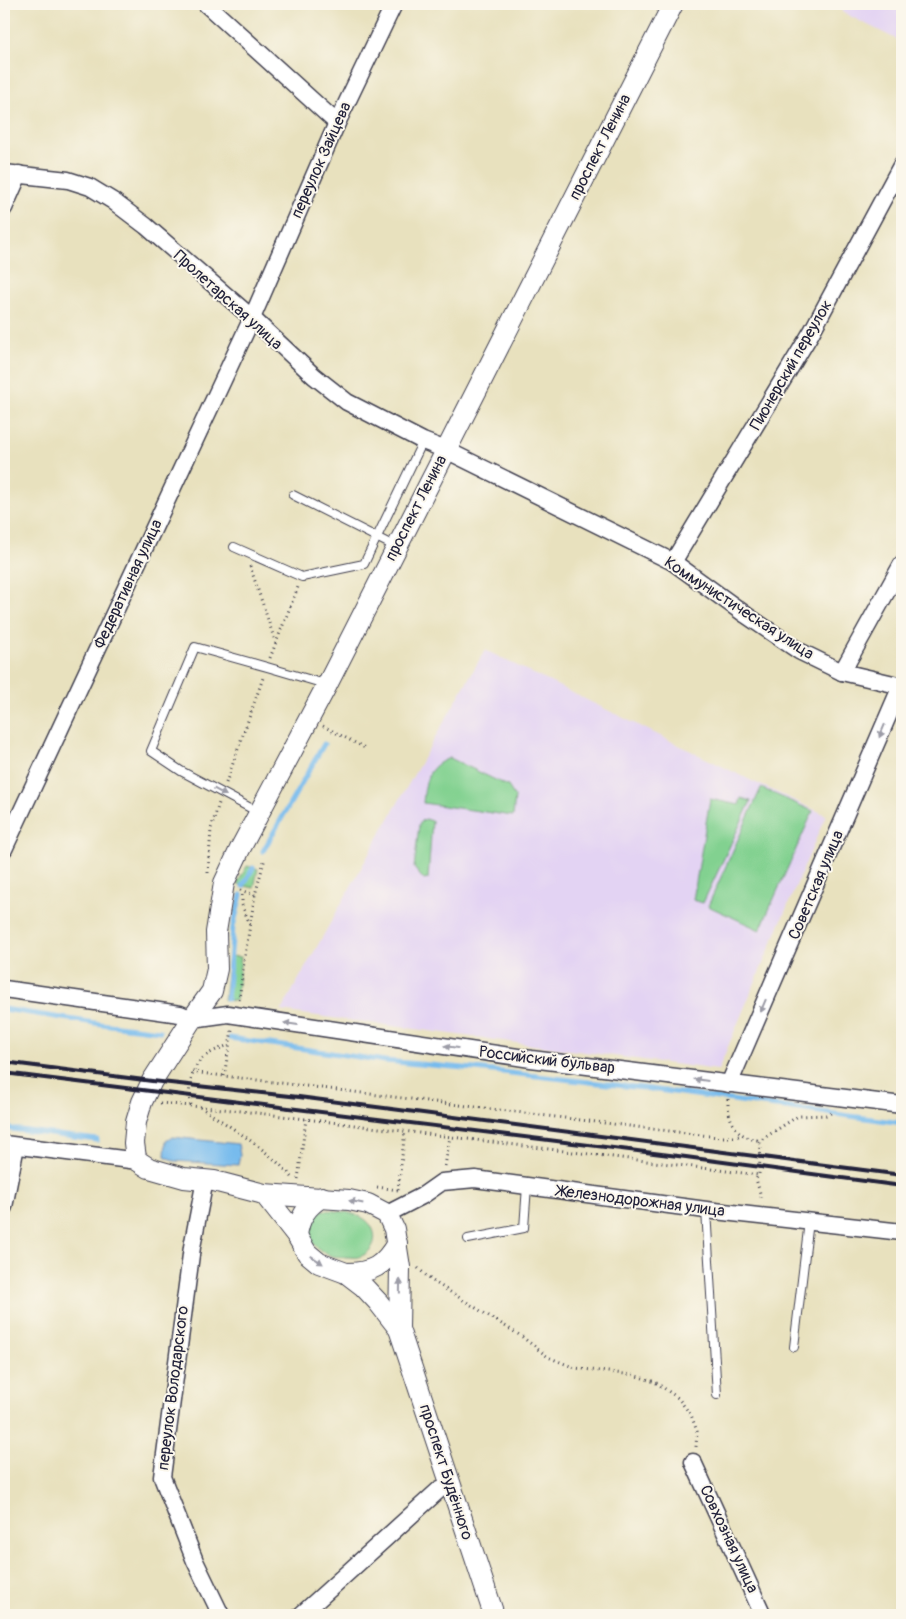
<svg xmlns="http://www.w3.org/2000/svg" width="906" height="1619" viewBox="0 0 906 1619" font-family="Pangolin,sans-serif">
	<rect width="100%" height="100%" fill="#fbf7ec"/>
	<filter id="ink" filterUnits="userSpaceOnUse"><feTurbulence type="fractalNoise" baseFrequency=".02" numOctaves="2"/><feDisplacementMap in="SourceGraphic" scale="10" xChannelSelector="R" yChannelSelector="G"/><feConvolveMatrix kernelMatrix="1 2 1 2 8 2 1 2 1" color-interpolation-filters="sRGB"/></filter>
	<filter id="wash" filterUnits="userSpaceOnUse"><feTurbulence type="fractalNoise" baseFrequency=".0096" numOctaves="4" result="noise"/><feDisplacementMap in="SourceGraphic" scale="20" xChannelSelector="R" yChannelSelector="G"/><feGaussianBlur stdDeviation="1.12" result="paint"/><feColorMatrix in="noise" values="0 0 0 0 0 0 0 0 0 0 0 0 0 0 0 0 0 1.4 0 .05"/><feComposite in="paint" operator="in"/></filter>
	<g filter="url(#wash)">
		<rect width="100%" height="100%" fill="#e8e1be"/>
		<g fill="#e3d3f3">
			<path d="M 845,4 L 902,4 L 902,42 L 842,12 Z"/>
			<path d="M 485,650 L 752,781 L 826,815 L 718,1070 L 281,1011 L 383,829 Z"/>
		</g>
		<g fill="#82d190" stroke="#527a66">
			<path d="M 450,758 L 508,786 L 515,797 L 513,816 L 423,803 C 425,781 427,766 450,758 Z"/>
			<path d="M 761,788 L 813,811 L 760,930 L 708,906 Z"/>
			<path d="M 741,798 L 751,801 L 703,903 L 693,900 L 710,799 L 739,805 Z"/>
			<path d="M 426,819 L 432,821 L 428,879 L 424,880 L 414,868 L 419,825 L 421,821 Z"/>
			<path d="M 247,866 L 258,869 L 254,888 L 237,884 Z"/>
			<path d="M 229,956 L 241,957 L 236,1001 L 224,1000 Z"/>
			<path d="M 323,1210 C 335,1211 349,1211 361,1217 C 379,1226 380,1250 359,1257 C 356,1258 352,1257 348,1257 C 343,1257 337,1257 332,1256 C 317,1252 297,1231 312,1216 C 315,1214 320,1212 323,1210 Z"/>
		</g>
		<path fill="#77bbed" stroke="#4c6e94" d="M 173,1137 L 238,1144 L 240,1155 L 238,1165 L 174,1161 L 165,1156 L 166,1141 Z"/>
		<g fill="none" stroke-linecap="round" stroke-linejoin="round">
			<g stroke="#77bbed" stroke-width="5">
				<path d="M 263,851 L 324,744"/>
				<path d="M 243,886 L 253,868"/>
				<path d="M 227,999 L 233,927 L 241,895"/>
				<path d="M 4,1009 L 101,1024 L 160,1031"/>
				<path d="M 230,1038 L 385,1061 L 475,1069 L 643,1088 L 902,1123"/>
				<path d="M 4,1128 L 97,1140"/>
			</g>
		</g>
	</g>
	<g filter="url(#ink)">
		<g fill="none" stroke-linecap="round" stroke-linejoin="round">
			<g stroke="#403f4f" stroke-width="10">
				<g id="service">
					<path d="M 293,495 L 396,547"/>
					<path d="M 234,547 L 302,577 L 364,564 L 423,441"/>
					<path d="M 258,812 L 181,771 L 151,751 L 195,647 L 267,667 L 325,684"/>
					<path d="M 706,1210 L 717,1395"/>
					<path d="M 468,1239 L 524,1228 L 527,1186"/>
					<path d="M 794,1347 L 809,1221"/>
				</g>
			</g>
			<g stroke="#403f4f" stroke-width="19">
				<g id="minor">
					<path d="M 206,4 L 337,123"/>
					<path d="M 4,173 L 68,180 L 90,187 L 113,201 L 146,226 L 252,318 L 314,376 L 347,402 L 423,441 L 446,450 L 673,562 L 746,615 L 799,651 L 842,672 L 902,686"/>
					<path d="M 4,208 L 19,174"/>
					<path d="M 673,562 L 811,333 L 902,164"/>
					<path d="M 842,672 L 902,564"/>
					<path d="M 4,849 L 252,318 L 337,123 L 394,4"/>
					<path d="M 4,989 L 180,1014 L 192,1019 L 228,1014 L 531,1059 L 902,1105"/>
					<path d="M 729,1084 L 901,686"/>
					<path d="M 4,1144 L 138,1161"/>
					<path d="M 205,1180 L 192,1247 L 162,1477 L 195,1561 L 221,1615"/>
					<path d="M 4,1207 L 16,1146"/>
					<path d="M 387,1214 L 422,1196 L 442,1182 L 475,1179 L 706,1210 L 902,1232"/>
					<path d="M 693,1462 L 763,1615"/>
					<path d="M 301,1615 L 440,1489 L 450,1486"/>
				</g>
			</g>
			<g stroke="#403f4f" stroke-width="22">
				<g id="tertiary">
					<path d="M 264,1194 L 297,1236 L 307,1253 L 319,1263 L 346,1273 L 363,1286 L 378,1302 L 399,1329 L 494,1615"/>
					<path d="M 297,1236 C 299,1218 306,1207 322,1197"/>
					<path d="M 346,1273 C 372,1273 384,1266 397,1243"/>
					<path d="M 399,1329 L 400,1267 L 394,1229 L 387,1214 L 368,1204 L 349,1200 L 264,1194 L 214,1181 L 184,1178 L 149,1168 L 138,1161 L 136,1158 L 134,1143 L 136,1122 L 142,1102 L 152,1081 L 192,1019 L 212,991 L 217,969 L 216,932 L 224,883 L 240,849 L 327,685 L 673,4"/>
				</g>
			</g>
			<g stroke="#403f4f" stroke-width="3" stroke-dasharray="1 4" stroke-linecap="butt">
				<path d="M 250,566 L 275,641"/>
				<path d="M 270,658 L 298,587"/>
				<path d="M 323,726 L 367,749"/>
				<path d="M 226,783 L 263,678"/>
				<path d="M 208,873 L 211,829 L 219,803"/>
				<path d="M 240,890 L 255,895"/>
				<path d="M 242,895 L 242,905 L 250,925"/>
				<path d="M 239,1000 L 245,955 L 255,895 L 265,858"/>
				<path d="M 192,1072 L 718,1137 L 734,1137 L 743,1135"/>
				<path d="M 224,1076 L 232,1030"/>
				<path d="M 728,1099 C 727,1119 736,1137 757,1140 L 761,1145 L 759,1174 L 756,1179 L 762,1200"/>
				<path d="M 160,1103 L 233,1110 L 759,1175"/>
				<path d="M 191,1105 C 189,1098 189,1093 190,1086 C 194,1059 205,1054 229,1045"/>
				<path d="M 200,1107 C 232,1128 266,1148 292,1177"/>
				<path d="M 758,1142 L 798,1116 L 826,1115 L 831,1113"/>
				<path d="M 445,1166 L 450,1137"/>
				<path d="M 298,1179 L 306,1119"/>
				<path d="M 377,1187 L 398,1190"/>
				<path d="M 398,1190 L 405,1131"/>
				<path d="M 418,1268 L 431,1280 L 521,1336 L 548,1357 L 575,1368 L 633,1375 L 655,1382 L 678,1398 L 691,1415 L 697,1431 L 696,1447"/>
			</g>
			<use href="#service" stroke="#fff" stroke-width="8"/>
			<use href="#minor" stroke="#fff" stroke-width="16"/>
			<use href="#tertiary" stroke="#fff" stroke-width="20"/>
			<g stroke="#22223b" stroke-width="4">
				<path d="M 4,1062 L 152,1081 L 299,1097 L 902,1175"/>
				<path d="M 4,1073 L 686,1157 L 902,1186"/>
			</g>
		</g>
		<defs><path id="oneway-solid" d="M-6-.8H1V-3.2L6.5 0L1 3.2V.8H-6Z" transform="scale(1.25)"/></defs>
		<g fill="#9c9ca7">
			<use href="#oneway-solid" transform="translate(882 731) rotate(113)"/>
			<use href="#oneway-solid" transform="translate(220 792) rotate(29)"/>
			<use href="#oneway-solid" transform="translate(763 1006) rotate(113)"/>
			<use href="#oneway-solid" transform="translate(291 1024) rotate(-172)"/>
			<use href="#oneway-solid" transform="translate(451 1047) rotate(-172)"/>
			<use href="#oneway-solid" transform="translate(701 1080) rotate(-173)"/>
			<use href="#oneway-solid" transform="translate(356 1202) rotate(-169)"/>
			<use href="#oneway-solid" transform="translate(317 1260) rotate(33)"/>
			<use href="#oneway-solid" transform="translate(400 1286) rotate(-89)"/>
		</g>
	</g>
	<g text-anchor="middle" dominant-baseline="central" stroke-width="4" stroke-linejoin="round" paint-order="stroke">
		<g font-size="16" fill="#22223b" stroke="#fbf7ec">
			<text transform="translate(600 147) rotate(-63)">проспект Ленина</text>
			<text transform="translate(321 160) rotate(-66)">переулок Зайцева</text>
			<text transform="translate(228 300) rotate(42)">Пролетарская улица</text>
			<text transform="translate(791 365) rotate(-60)">Пионерский переулок</text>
			<text transform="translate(416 508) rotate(-63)">проспект Ленина</text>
			<text transform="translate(128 584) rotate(-65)">Федеративная улица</text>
			<text transform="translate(739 608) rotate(33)">Коммунистическая улица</text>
			<text transform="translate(816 885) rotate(-67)">Советская улица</text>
			<text transform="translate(547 1060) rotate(7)">Российский бульвар</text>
			<text transform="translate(641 1201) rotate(7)">Железнодорожная улица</text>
			<text transform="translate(173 1388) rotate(-83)">переулок Володарского</text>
			<text transform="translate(446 1472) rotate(72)">проспект Будённого</text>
			<text transform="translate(729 1539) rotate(65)">Совхозная улица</text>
		</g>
	</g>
	<rect width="906" height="1619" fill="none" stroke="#fbf7ec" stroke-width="20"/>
</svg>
